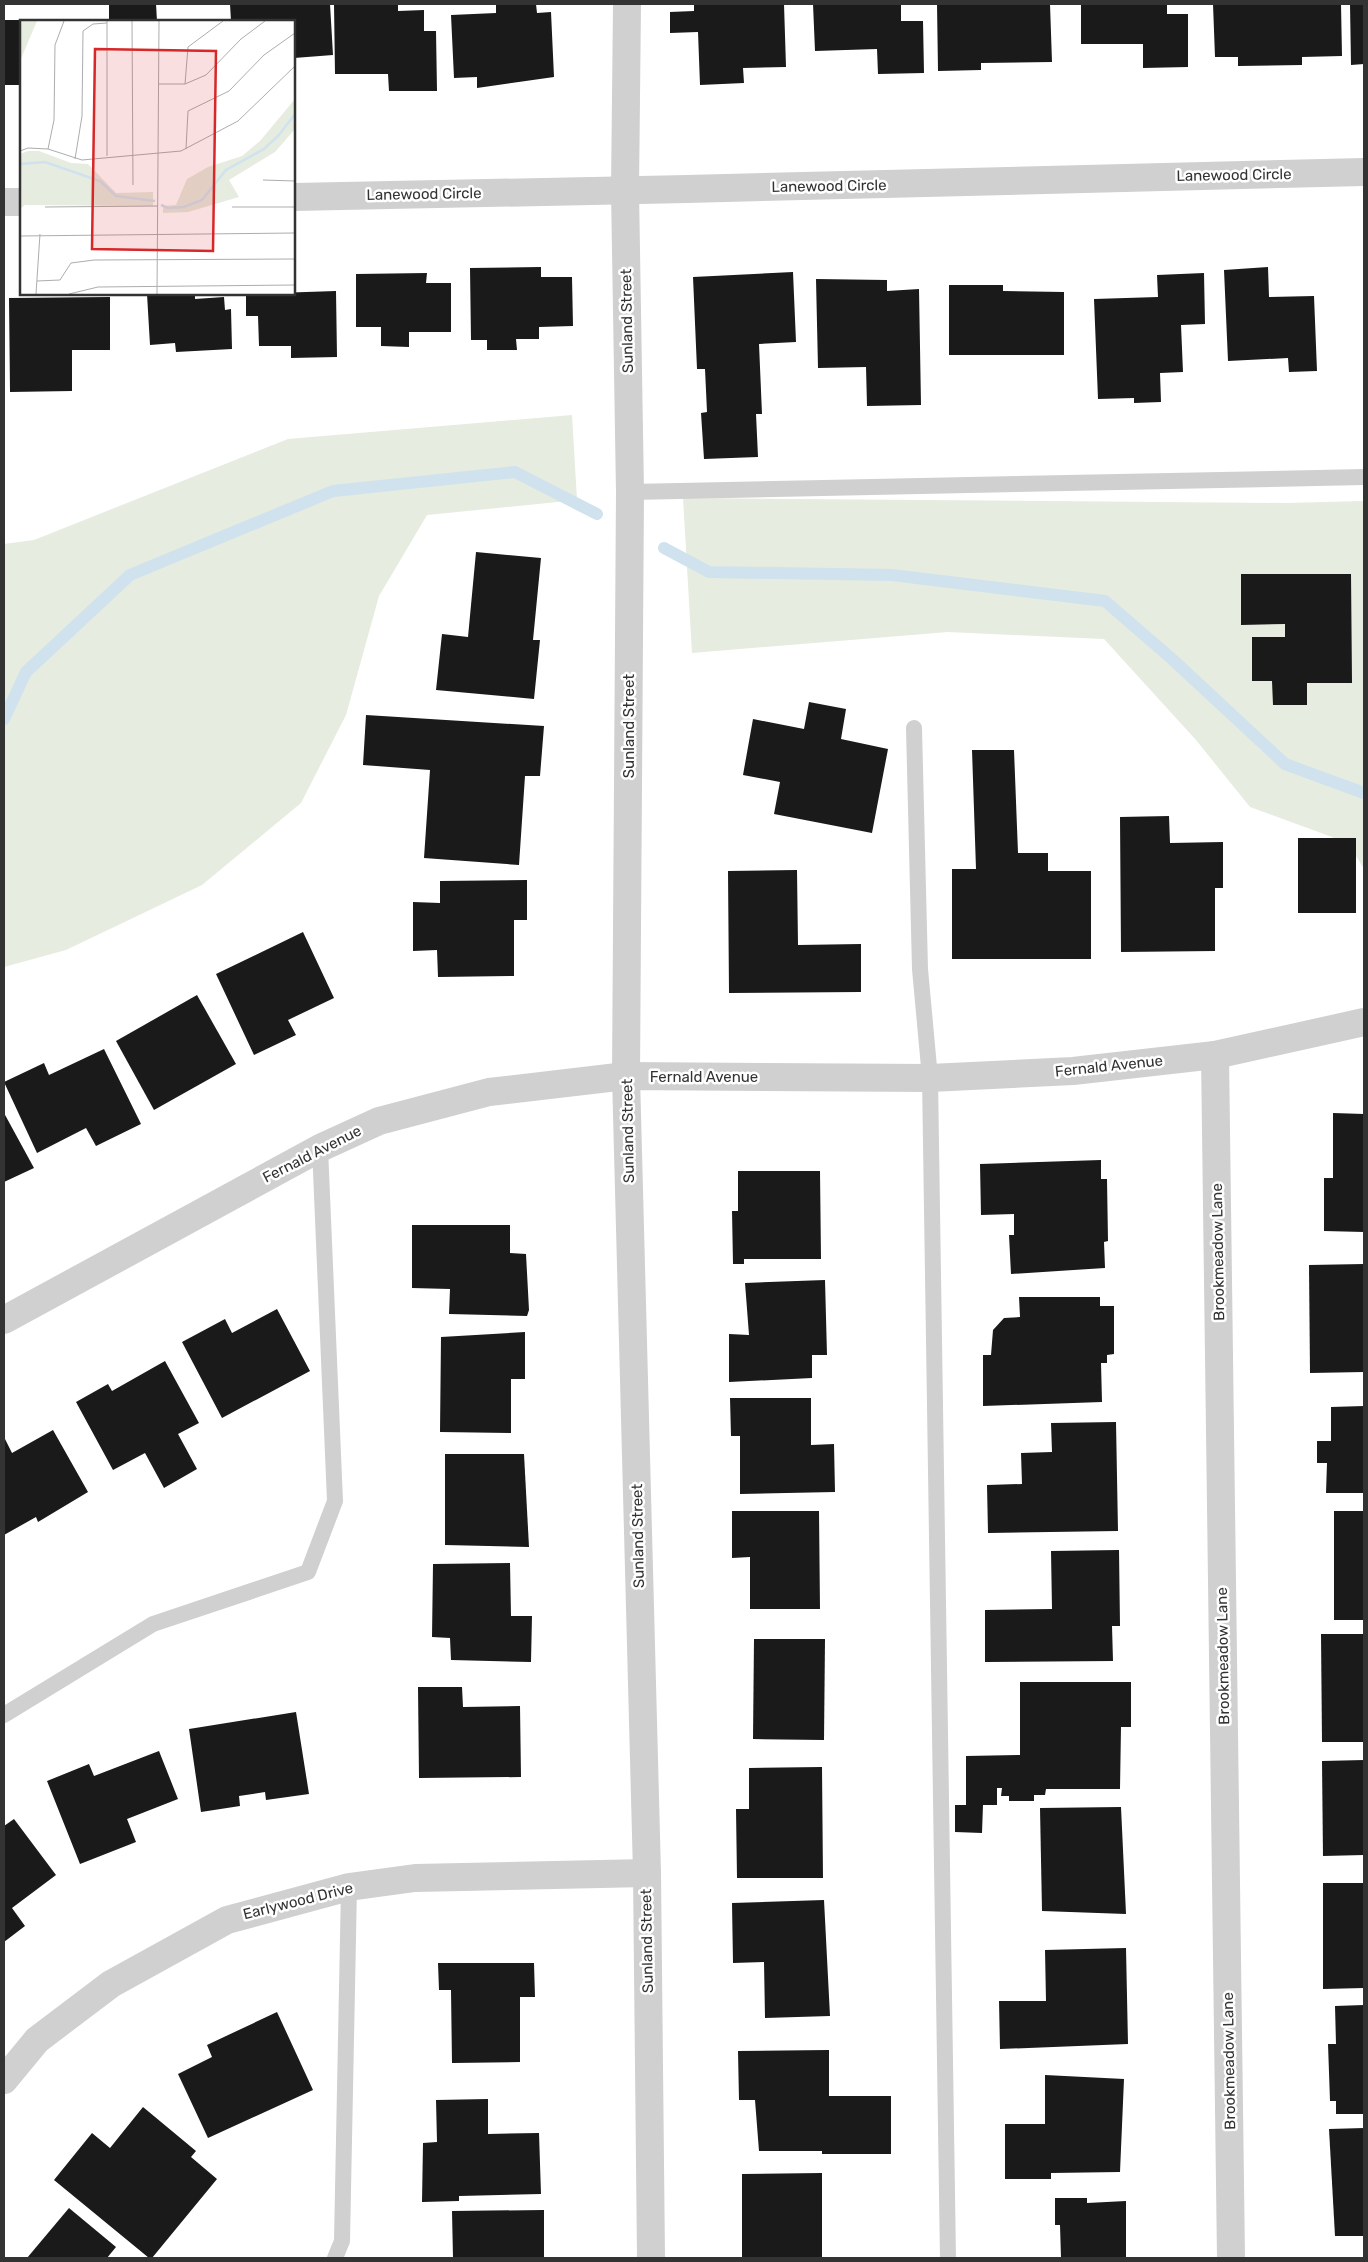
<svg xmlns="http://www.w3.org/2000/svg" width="1368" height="2262" viewBox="0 0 1368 2262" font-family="Rubik,sans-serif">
	<rect width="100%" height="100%" fill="#fff"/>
	<g fill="#e6ecdf">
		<path d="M 572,415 L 577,500 L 427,515 L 379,596 L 346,715 L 301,803 L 202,885 L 66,950 L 4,967 L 4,544 L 34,540 L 288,439 Z"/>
		<path d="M 683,498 L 1286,503 L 1364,501 L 1364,869 L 1356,856 L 1332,837 L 1250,807 L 1196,740 L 1104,639 L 948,632 L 692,653 Z"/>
	</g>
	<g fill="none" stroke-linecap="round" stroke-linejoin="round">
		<g stroke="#cfe2ee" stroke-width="12">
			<path d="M 664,548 L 709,572 L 892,575 L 1105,601 L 1172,659 L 1285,764 L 1364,793"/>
			<path d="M 4,719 L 26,672 L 130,575 L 333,491 L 515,472 L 597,514"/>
		</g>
	</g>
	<g fill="#1a1a1a">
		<path d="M 109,4 L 156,4 L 157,21 L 109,21 Z"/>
		<path d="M 230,4 L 330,4 L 333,55 L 294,58 L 294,21 L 231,21 Z"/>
		<path d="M 334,4 L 398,4 L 398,11 L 424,10 L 424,31 L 436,31 L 437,91 L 389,91 L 388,74 L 335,74 Z"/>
		<path d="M 496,4 L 536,4 L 537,13 L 551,12 L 554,77 L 477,88 L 477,77 L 454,78 L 451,15 L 496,13 Z"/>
		<path d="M 694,4 L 784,4 L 786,67 L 743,68 L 744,83 L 700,85 L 698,32 L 670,33 L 670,12 L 694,11 Z"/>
		<path d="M 813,4 L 901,4 L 901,21 L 923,21 L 924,73 L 878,74 L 877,49 L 815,51 Z"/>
		<path d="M 937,4 L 1050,4 L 1052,62 L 981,63 L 981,70 L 938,71 Z"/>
		<path d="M 1081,4 L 1167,4 L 1167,14 L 1188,14 L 1188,67 L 1143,68 L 1143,44 L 1081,44 Z"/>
		<path d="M 1213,4 L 1341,4 L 1342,56 L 1302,57 L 1302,65 L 1238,66 L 1238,57 L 1215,57 Z"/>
		<path d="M 1350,4 L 1364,4 L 1364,64 L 1351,65 Z"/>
		<path d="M 95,19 L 95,21 L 36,21 L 36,20 Z"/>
		<rect x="4" y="20" width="17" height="65"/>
		<path d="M 541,267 L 541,277 L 572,277 L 573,326 L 539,327 L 539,339 L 516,339 L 517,350 L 487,350 L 487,340 L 471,340 L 470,268 Z"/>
		<path d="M 1268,267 L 1269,297 L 1314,296 L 1317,371 L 1289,372 L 1288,358 L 1228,361 L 1224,270 Z"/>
		<path d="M 793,272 L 796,342 L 759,344 L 762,414 L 756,414 L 758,457 L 704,459 L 701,413 L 707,412 L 705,369 L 697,369 L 693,277 Z"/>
		<path d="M 427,273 L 426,283 L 451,283 L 451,332 L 409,332 L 409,347 L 381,346 L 381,327 L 356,327 L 356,274 Z"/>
		<path d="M 1204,273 L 1205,324 L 1181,325 L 1183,372 L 1160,373 L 1161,402 L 1134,403 L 1134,398 L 1098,399 L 1094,299 L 1158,297 L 1157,275 Z"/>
		<path d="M 816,279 L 887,280 L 887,291 L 919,289 L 921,405 L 867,406 L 866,367 L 818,368 Z"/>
		<path d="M 949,285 L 1003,285 L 1003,291 L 1064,292 L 1064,355 L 949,355 Z"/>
		<path d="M 336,291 L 337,357 L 291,358 L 291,346 L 259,346 L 258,316 L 246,316 L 246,294 Z"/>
		<path d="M 147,294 L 195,294 L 195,299 L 224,297 L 225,310 L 231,309 L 232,349 L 176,352 L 175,343 L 150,345 Z"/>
		<path d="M 110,297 L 110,350 L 72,350 L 72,391 L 10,392 L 9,298 Z"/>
		<path d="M 476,552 L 541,558 L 533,640 L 540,640 L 534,699 L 436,690 L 442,634 L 468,637 Z"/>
		<path d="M 1241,574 L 1351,574 L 1352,683 L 1307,683 L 1307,705 L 1273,705 L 1272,681 L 1252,681 L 1252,637 L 1285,637 L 1285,624 L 1241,625 Z"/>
		<path d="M 809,702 L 846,709 L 841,739 L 888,749 L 872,833 L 774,814 L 780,782 L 743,775 L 753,719 L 804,729 Z"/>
		<path d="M 366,715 L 544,726 L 540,776 L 525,776 L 519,865 L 424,858 L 430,770 L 363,765 Z"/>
		<path d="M 972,750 L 1014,750 L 1018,853 L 1048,853 L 1048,871 L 1091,871 L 1091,959 L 952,959 L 952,869 L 976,869 Z"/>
		<path d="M 1169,816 L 1170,843 L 1223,842 L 1223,888 L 1215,888 L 1215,951 L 1121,952 L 1120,817 Z"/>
		<rect x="1298" y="838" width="58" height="75"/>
		<path d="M 797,870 L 798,945 L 861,944 L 861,992 L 729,993 L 728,871 Z"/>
		<path d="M 527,880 L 527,920 L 514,920 L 514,976 L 438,977 L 437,950 L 413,951 L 413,902 L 440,903 L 440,881 Z"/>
		<path d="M 303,932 L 334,998 L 288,1020 L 296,1035 L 254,1055 L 216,974 Z"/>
		<path d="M 197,995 L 236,1064 L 154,1110 L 116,1041 Z"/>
		<path d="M 104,1049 L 141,1124 L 96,1146 L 86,1128 L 37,1153 L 4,1082 L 44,1063 L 49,1075 Z"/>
		<path d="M 4,1113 L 34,1168 L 4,1182 Z"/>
		<path d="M 1333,1113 L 1364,1114 L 1364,1232 L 1324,1231 L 1324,1178 L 1333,1178 Z"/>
		<path d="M 1101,1160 L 1101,1179 L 1107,1179 L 1108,1241 L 1104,1242 L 1105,1268 L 1011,1274 L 1009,1235 L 1014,1235 L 1014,1214 L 981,1215 L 980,1164 Z"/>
		<path d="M 738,1171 L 820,1171 L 821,1259 L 744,1259 L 744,1264 L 733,1264 L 732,1211 L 738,1211 Z"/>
		<path d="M 412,1225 L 510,1225 L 510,1253 L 526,1254 L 529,1310 L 527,1316 L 449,1314 L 450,1289 L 412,1288 Z"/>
		<path d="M 1364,1264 L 1364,1372 L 1310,1373 L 1309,1265 Z"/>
		<path d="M 825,1280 L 827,1355 L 812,1355 L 812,1378 L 729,1382 L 729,1334 L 749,1335 L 745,1283 Z"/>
		<path d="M 1019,1297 L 1100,1297 L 1100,1306 L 1114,1306 L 1114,1354 L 1107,1355 L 1107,1363 L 1101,1363 L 1102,1402 L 983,1406 L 983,1355 L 991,1355 L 993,1330 L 1004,1318 L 1020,1317 Z"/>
		<path d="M 277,1309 L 310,1371 L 222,1418 L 182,1342 L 225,1319 L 232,1333 Z"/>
		<path d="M 525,1332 L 525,1379 L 511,1379 L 511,1433 L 440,1432 L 441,1337 Z"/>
		<path d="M 165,1361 L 199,1423 L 178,1434 L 197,1469 L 164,1488 L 145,1453 L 113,1470 L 76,1402 L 108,1384 L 112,1391 Z"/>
		<path d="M 730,1398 L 811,1398 L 811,1445 L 834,1444 L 835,1492 L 740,1494 L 740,1436 L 731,1436 Z"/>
		<path d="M 1364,1406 L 1364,1493 L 1326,1493 L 1327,1463 L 1317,1463 L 1317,1441 L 1331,1441 L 1331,1407 Z"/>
		<path d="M 1116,1422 L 1118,1531 L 988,1533 L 987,1485 L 1022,1484 L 1021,1453 L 1052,1452 L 1051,1423 Z"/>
		<path d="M 53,1430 L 88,1492 L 38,1522 L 36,1517 L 4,1535 L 4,1437 L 12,1453 Z"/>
		<path d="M 445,1454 L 524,1454 L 529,1547 L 445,1545 Z"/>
		<path d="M 732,1511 L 819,1511 L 820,1609 L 750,1609 L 750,1557 L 732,1558 Z"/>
		<rect x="1334" y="1511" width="30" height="109"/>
		<path d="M 1119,1550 L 1120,1626 L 1112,1626 L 1113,1661 L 985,1662 L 985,1610 L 1052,1609 L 1051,1551 Z"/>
		<path d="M 510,1563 L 511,1616 L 532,1616 L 531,1662 L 451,1660 L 450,1638 L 432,1637 L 433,1564 Z"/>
		<path d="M 1321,1634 L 1364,1634 L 1364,1742 L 1322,1742 Z"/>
		<path d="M 754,1639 L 825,1639 L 824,1740 L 753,1739 Z"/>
		<path d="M 1020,1682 L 1131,1682 L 1131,1727 L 1121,1727 L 1120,1789 L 1046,1789 L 1045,1795 L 1034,1795 L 1034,1801 L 1009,1801 L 1009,1796 L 1001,1796 L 1002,1788 L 997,1788 L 997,1805 L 983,1805 L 982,1833 L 955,1832 L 955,1805 L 966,1805 L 966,1756 L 1020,1755 Z"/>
		<path d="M 418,1687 L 462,1687 L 463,1707 L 520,1706 L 521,1777 L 419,1778 Z"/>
		<path d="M 296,1712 L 309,1794 L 266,1800 L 265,1792 L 239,1796 L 240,1806 L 201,1812 L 189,1729 Z"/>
		<path d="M 159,1751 L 178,1799 L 127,1819 L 136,1842 L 80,1864 L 47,1781 L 89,1764 L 94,1776 Z"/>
		<path d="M 1364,1760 L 1364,1855 L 1323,1856 L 1322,1761 Z"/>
		<path d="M 822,1767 L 823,1878 L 737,1878 L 736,1809 L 749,1809 L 749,1768 Z"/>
		<path d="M 1121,1807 L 1126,1914 L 1042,1911 L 1040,1808 Z"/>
		<path d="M 14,1819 L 56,1875 L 12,1908 L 25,1926 L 4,1942 L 4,1826 Z"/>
		<path d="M 1323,1883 L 1364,1883 L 1364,1988 L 1323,1989 Z"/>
		<path d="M 824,1900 L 830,2016 L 765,2018 L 764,1962 L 733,1963 L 732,1903 Z"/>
		<path d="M 1126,1948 L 1128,2044 L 1000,2049 L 999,2001 L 1046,2001 L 1045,1950 Z"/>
		<path d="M 438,1963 L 534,1963 L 535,1997 L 520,1997 L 520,2062 L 452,2063 L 451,1990 L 439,1990 Z"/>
		<path d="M 1364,2005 L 1364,2114 L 1336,2114 L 1336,2101 L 1330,2101 L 1328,2044 L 1336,2044 L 1335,2006 Z"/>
		<path d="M 277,2012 L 313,2090 L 208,2138 L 178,2074 L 212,2057 L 207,2045 Z"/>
		<path d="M 829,2050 L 829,2096 L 891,2096 L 891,2154 L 822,2154 L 822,2151 L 759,2151 L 755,2100 L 739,2100 L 738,2051 Z"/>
		<path d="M 1045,2075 L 1124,2079 L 1120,2172 L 1051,2173 L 1051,2179 L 1005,2179 L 1005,2124 L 1045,2124 Z"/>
		<path d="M 488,2099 L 488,2134 L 539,2133 L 541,2194 L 459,2196 L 459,2201 L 422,2202 L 423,2143 L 437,2142 L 436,2100 Z"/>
		<path d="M 143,2107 L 196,2151 L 191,2157 L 217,2179 L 152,2258 L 149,2258 L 54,2180 L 92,2133 L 110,2148 Z"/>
		<path d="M 1364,2128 L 1364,2236 L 1335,2236 L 1329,2129 Z"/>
		<path d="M 822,2173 L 822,2258 L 742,2258 L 742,2174 Z"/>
		<path d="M 1055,2198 L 1087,2198 L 1087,2203 L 1126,2201 L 1126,2258 L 1061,2258 L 1060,2225 L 1055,2225 Z"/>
		<path d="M 69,2208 L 116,2247 L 107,2258 L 27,2258 Z"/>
		<path d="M 544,2210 L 544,2258 L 453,2258 L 452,2211 Z"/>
	</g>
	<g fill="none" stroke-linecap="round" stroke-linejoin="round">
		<g stroke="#d0d0d0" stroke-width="16">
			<path d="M 630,492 L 1364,477"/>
			<path d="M 914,728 L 920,969 L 930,1078 L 948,2258"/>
			<path d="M 4,1715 L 153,1624 L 308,1572 L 335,1501 L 320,1148"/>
			<path d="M 335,2258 L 342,2241 L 349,1887"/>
		</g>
		<g stroke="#d0d0d0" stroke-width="28">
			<path d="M 627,4 L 625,190 L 630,492 L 626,1076 L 647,1873 L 651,2258"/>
			<path d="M 294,197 L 687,189 L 1364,172"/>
			<path d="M 4,202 L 21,202"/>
			<path d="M 1215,1055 L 1231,2258"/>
			<path d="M 4,1320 L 320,1148 L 379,1121 L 489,1092 L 626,1076 L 930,1078 L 1073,1071 L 1215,1055 L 1364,1022"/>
			<path d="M 4,2080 L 37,2040 L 111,1984 L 227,1920 L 349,1887 L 415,1878 L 647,1873"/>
		</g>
	</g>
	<g text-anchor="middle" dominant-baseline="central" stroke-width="5" stroke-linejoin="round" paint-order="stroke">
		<g font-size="15" fill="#333" stroke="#fff">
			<text transform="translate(1234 175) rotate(-1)">Lanewood Circle</text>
			<text transform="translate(829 186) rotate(-1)">Lanewood Circle</text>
			<text transform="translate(424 194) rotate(-1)">Lanewood Circle</text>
			<text transform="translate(627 321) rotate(-91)">Sunland Street</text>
			<text transform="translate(629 726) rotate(-90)">Sunland Street</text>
			<text transform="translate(1109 1066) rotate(-6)">Fernald Avenue</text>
			<text x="704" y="1077">Fernald Avenue</text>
			<text transform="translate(628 1131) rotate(-91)">Sunland Street</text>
			<text transform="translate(312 1154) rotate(-27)">Fernald Avenue</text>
			<text transform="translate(1218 1252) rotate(-91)">Brookmeadow Lane</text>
			<text transform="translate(638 1536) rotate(-91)">Sunland Street</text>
			<text transform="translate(1223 1656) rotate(-91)">Brookmeadow Lane</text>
			<text transform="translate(298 1901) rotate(-14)">Earlywood Drive</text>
			<text transform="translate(647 1941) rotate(-91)">Sunland Street</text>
			<text transform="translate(1229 2061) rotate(-91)">Brookmeadow Lane</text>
		</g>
	</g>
	<g transform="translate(20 20)">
		<rect width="275" height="275" fill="#fff"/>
		<path d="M 0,1 L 17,1 L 0,41 ZM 275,79 L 275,109 L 255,132 L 209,160 L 219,177 L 168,192 L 143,193 L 143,186 L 156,185 L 167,159 L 188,147 L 222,136 L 240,121 ZM 8,131 L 19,131 L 51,143 L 68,144 L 96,173 L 133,172 L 133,186 L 5,185 L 0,189 L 0,134 Z" fill="#e6ecdf"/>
		<path fill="none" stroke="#cfe2ee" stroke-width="2.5" d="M 0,144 L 25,142 L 80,161 L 96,176 L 135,181M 141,185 L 148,188 L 164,187 L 182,180 L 206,150 L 244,129 L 259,115 L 275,94"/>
		<path fill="none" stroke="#adadad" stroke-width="1" d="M 112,1 L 113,165M 138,64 L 165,64 L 186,55 L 221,19 L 245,1M 165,64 L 168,27 L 203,1M 28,129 L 34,100 L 35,25 L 44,1M 166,129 L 168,91 L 209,71 L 244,35 L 275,13M 0,131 L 8,128 L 28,129 L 62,140 L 161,131 L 218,101 L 275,46M 87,136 L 87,1M 55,139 L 62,96 L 63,11 L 73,4 L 87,3M 243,160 L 275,161M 25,187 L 138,186M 212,187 L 275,187M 0,216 L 275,213M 17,261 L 40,260 L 51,243 L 74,240 L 275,239M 16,274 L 20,214M 49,274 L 78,267 L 275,265M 137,274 L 139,1"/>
		<path fill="#d62828" fill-opacity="0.15" stroke="#d62828" stroke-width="2.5" d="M 75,29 L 196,31 L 193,231 L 72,229 Z"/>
		<rect width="275" height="275" fill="none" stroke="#333" stroke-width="2.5"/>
	</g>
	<rect width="1368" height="2262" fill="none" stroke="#333333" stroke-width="10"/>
</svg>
